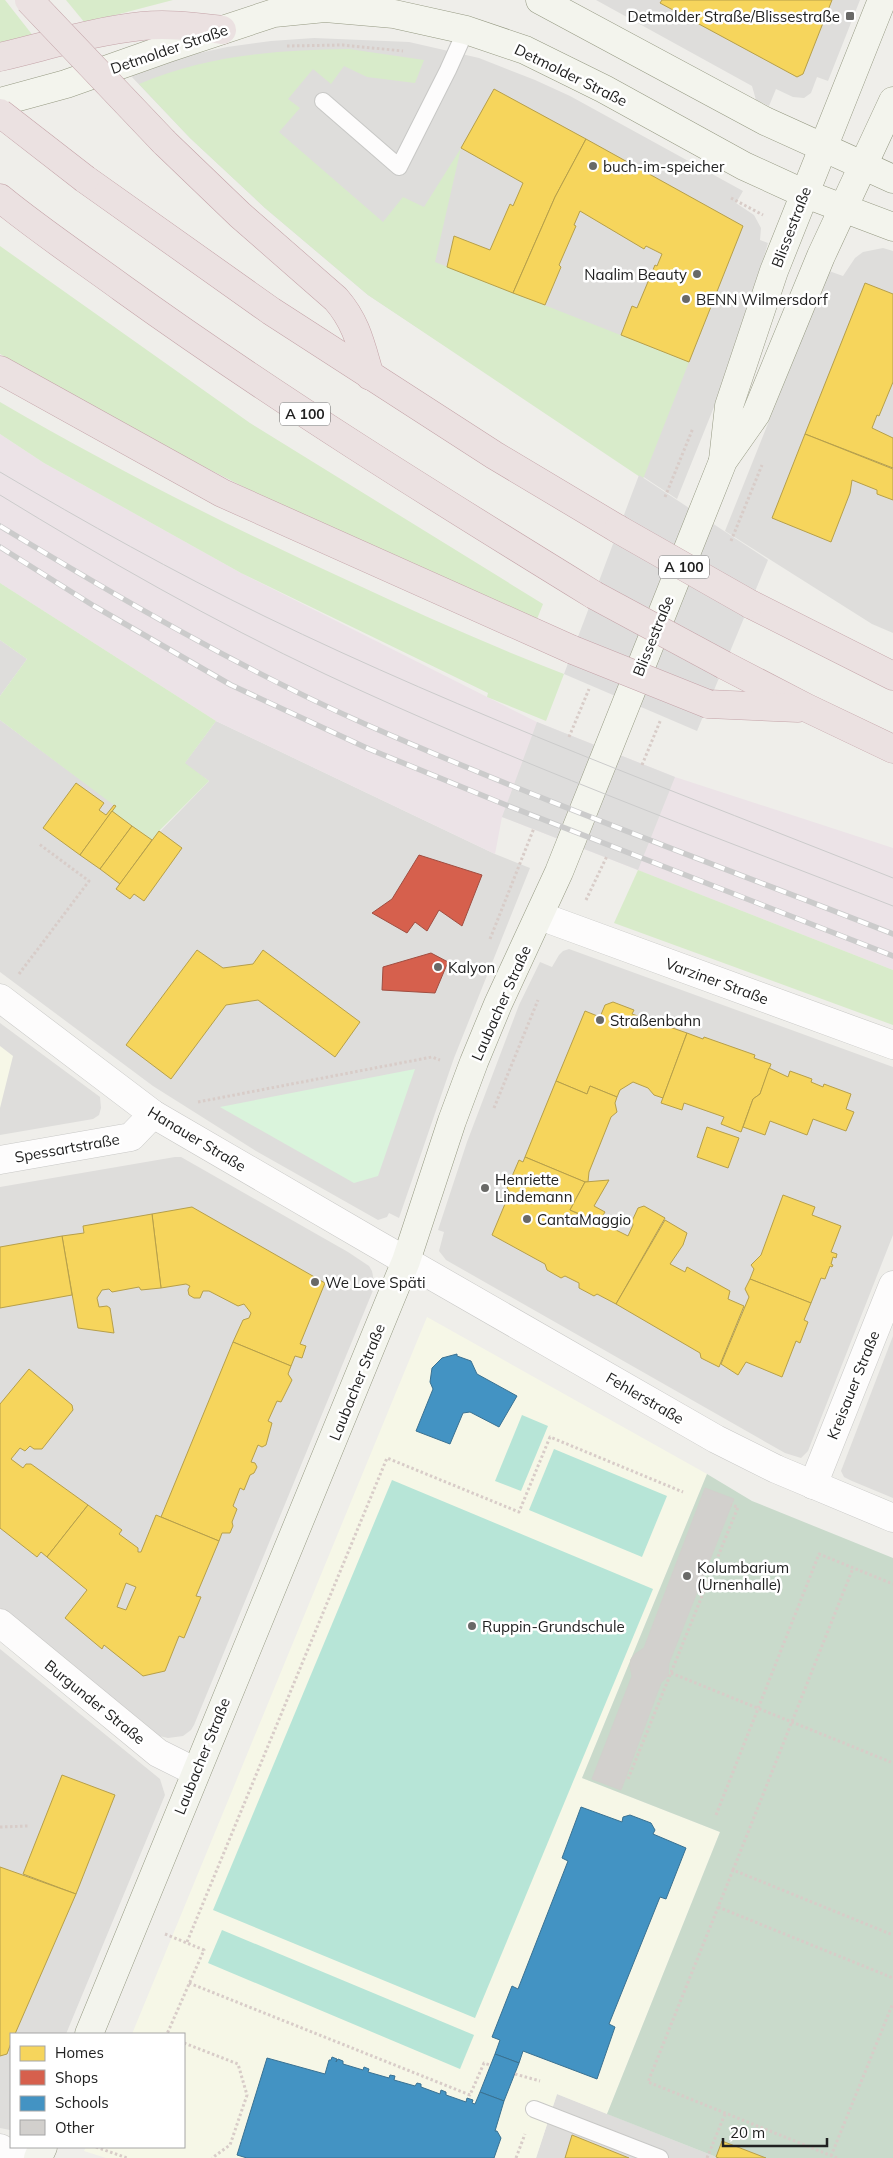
<svg xmlns="http://www.w3.org/2000/svg" width="893" height="2158" viewBox="0 0 893 2158" font-family="Mulish,sans-serif">
	<rect width="100%" height="100%" fill="#efeeea"/>
	<g fill="#dedddb">
		<path d="M 596,0 L 860,0 L 828,81 L 817,77 L 811,93 L 804,98 L 793,97 L 776,89 L 769,106 L 756,100 L 752,86 Z"/>
		<path d="M 314,38 L 409,42 L 479,58 L 535,80 L 570,96 L 743,191 L 736,203 L 754,215 L 761,228 L 760,240 L 768,243 L 747,312 L 720,392 L 677,499 L 368,295 L 265,208 L 190,138 L 130,75 L 195,54 L 227,47 L 271,41 Z"/>
		<path d="M 883,248 L 893,251 L 893,633 L 872,624 L 725,531 L 829,271 L 843,276 L 855,258 L 863,252 Z"/>
		<path d="M 0,640 L 27,659 L 0,696 Z"/>
		<path d="M 0,720 L 116,806 L 112,811 L 152,840 L 209,781 L 184,764 L 216,721 L 495,854 L 530,868 L 454,1058 L 399,1218 L 389,1213 L 387,1217 L 378,1220 L 256,1151 L 153,1086 L 0,972 Z"/>
		<path d="M 569,949 L 893,1067 L 893,1235 L 808,1451 L 801,1458 L 785,1453 L 446,1260 L 439,1251 L 444,1232 L 438,1230 L 467,1142 L 519,1005 L 540,962 L 552,967 L 559,955 L 563,951 Z"/>
		<path d="M 0,1023 L 100,1097 L 101,1108 L 99,1115 L 93,1119 L 0,1135 Z"/>
		<path d="M 175,1157 L 181,1157 L 348,1252 L 369,1266 L 372,1271 L 374,1282 L 374,1288 L 194,1725 L 191,1730 L 183,1736 L 168,1738 L 155,1735 L 0,1608 L 0,1187 Z"/>
		<path d="M 893,1336 L 893,1498 L 852,1481 L 844,1477 L 841,1471 Z"/>
		<path d="M 0,1649 L 160,1779 L 165,1795 L 66,2034 L 11,2034 L 10,2130 L 0,2128 Z"/>
		<path d="M 557,2094 L 719,2158 L 536,2158 Z"/>
	</g>
	<path fill="#ece3e7" d="M 0,434 L 44,463 L 241,573 L 537,722 L 675,777 L 893,848 L 893,970 L 502,817 L 495,854 L 216,721 L 0,583 Z"/>
	<g fill="#f6f7e7">
		<path d="M 0,1046 L 13,1056 L 0,1108 Z"/>
		<path d="M 427,1317 L 707,1474 L 582,1778 L 720,1832 L 607,2114 L 557,2094 L 536,2158 L 106,2158 L 84,2151 L 86,2147 L 184,2147 L 184,2034 L 132,2034 Z"/>
	</g>
	<g fill="#d8ebca">
		<path d="M 0,0 L 5,0 L 34,37 L 0,45 Z"/>
		<path d="M 66,0 L 173,0 L 85,23 Z"/>
		<path d="M 349,49 L 424,60 L 415,83 L 367,77 L 344,66 L 331,84 L 313,69 L 288,99 L 300,108 L 279,132 L 383,222 L 403,197 L 424,207 L 461,148 L 435,262 L 689,362 L 643,479 L 368,295 L 265,208 L 190,138 L 139,84 C 206,55 277,50 349,49 Z"/>
		<path d="M 0,246 L 250,423 L 543,604 L 537,619 L 273,502 L 144,436 L 0,354 Z"/>
		<path d="M 0,402 C 113,468 230,527 349,581 C 420,614 491,646 564,674 L 546,721 L 487,697 L 488,693 L 241,573 L 44,463 L 0,434 Z"/>
		<path d="M 0,583 L 216,721 L 185,763 L 209,781 L 159,831 L 152,840 L 112,811 L 115,806 L 0,720 L 0,696 L 27,659 L 0,640 Z"/>
		<path d="M 638,870 L 893,970 L 893,1025 L 614,923 Z"/>
	</g>
	<path fill="#c9dacb" d="M 707,1474 L 752,1501 L 893,1558 L 893,2158 L 719,2158 L 607,2114 L 720,1832 L 582,1778 Z"/>
	<path fill="#daf4dc" d="M 415,1069 L 378,1176 L 354,1183 L 220,1107 Z"/>
	<g fill="#b7e5d7">
		<path d="M 522,1415 L 548,1426 L 521,1491 L 495,1481 Z"/>
		<path d="M 554,1449 L 667,1496 L 642,1557 L 529,1510 Z"/>
		<path d="M 392,1480 L 653,1589 L 475,2018 L 213,1910 Z"/>
		<path d="M 222,1930 L 474,2035 L 460,2069 L 208,1963 Z"/>
	</g>
	<g fill="#dedddc">
		<path d="M 639,475 L 768,560 L 697,731 L 564,674 Z"/>
		<path d="M 537,722 L 675,777 L 638,870 L 502,817 Z"/>
	</g>
	<g fill="#f6d55c" stroke="#b69f4a" fill-rule="evenodd">
		<path d="M 662,0 L 832,0 L 803,74 L 797,77 L 660,3 Z"/>
		<path d="M 494,89 L 586,139 L 555,197 L 513,293 L 447,267 L 454,236 L 490,250 L 510,204 L 513,206 L 523,183 L 461,148 Z"/>
		<path d="M 586,139 L 743,226 L 689,362 L 621,335 L 632,306 L 637,308 L 655,265 L 657,266 L 662,254 L 646,246 L 644,249 L 580,211 L 574,225 L 576,226 L 559,265 L 561,267 L 545,305 L 513,293 L 555,197 Z"/>
		<path d="M 865,283 L 893,294 L 893,382 L 879,416 L 877,415 L 872,428 L 893,438 L 893,468 L 805,434 Z"/>
		<path d="M 805,434 L 893,469 L 893,500 L 877,494 L 877,490 L 852,480 L 850,493 L 831,542 L 772,518 Z"/>
		<path d="M 76,783 L 104,803 L 99,810 L 106,815 L 114,805 L 116,806 L 80,855 L 43,828 Z"/>
		<path d="M 112,811 L 132,826 L 100,869 L 80,855 Z"/>
		<path d="M 132,826 L 152,840 L 120,884 L 100,869 Z"/>
		<path d="M 159,831 L 182,848 L 144,901 L 134,894 L 130,899 L 116,889 Z"/>
		<path d="M 197,950 L 223,968 L 253,964 L 263,950 L 360,1022 L 335,1057 L 258,1000 L 226,1005 L 171,1079 L 126,1045 Z"/>
		<path d="M 613,1002 L 634,1010 L 632,1014 L 687,1033 L 663,1098 L 654,1095 L 648,1088 L 633,1082 L 620,1090 L 617,1097 L 590,1086 L 587,1094 L 556,1081 L 585,1011 L 600,1017 L 605,1005 Z"/>
		<path d="M 687,1033 L 703,1039 L 704,1037 L 755,1055 L 754,1058 L 771,1064 L 760,1094 L 753,1099 L 741,1132 L 721,1124 L 724,1117 L 684,1103 L 682,1110 L 661,1103 Z"/>
		<path d="M 769,1068 L 788,1077 L 790,1071 L 812,1079 L 811,1082 L 823,1087 L 824,1084 L 851,1094 L 846,1109 L 854,1112 L 846,1131 L 813,1119 L 807,1135 L 770,1121 L 765,1135 L 743,1127 L 753,1099 L 760,1094 Z"/>
		<path d="M 556,1081 L 587,1094 L 590,1086 L 617,1097 L 615,1103 L 617,1112 L 611,1117 L 589,1172 L 588,1182 L 585,1182 L 525,1157 Z"/>
		<path d="M 707,1127 L 739,1138 L 728,1168 L 697,1157 Z"/>
		<path d="M 525,1157 L 585,1182 L 570,1210 L 583,1216 L 584,1214 L 628,1236 L 633,1225 L 632,1221 L 638,1208 L 644,1206 L 665,1218 L 616,1304 L 597,1294 L 594,1296 L 579,1288 L 579,1283 L 565,1276 L 561,1278 L 547,1270 L 545,1264 L 492,1235 L 510,1192 L 507,1188 L 519,1160 L 523,1162 Z"/>
		<path d="M 609,1180 L 594,1206 L 605,1212 L 599,1222 L 570,1210 L 585,1182 Z"/>
		<path d="M 783,1195 L 815,1207 L 812,1215 L 841,1226 L 831,1252 L 837,1254 L 836,1258 L 833,1257 L 831,1264 L 833,1265 L 832,1267 L 830,1266 L 825,1279 L 821,1278 L 811,1303 L 750,1279 L 754,1269 L 751,1265 L 761,1255 Z"/>
		<path d="M 192,1207 L 325,1283 L 300,1344 L 306,1346 L 302,1358 L 295,1356 L 291,1366 L 233,1342 L 243,1320 L 249,1318 L 251,1313 L 244,1304 L 238,1306 L 209,1291 L 203,1291 L 200,1298 L 194,1298 L 189,1295 L 188,1290 L 190,1286 L 186,1284 L 161,1288 L 152,1214 Z"/>
		<path d="M 152,1214 L 161,1288 L 141,1290 L 139,1287 L 112,1292 L 109,1289 L 102,1290 L 97,1298 L 99,1307 L 107,1306 L 110,1308 L 114,1333 L 78,1328 L 62,1236 L 84,1233 L 83,1226 Z"/>
		<path d="M 665,1220 L 687,1233 L 683,1245 L 670,1264 L 685,1272 L 687,1267 L 730,1291 L 728,1299 L 744,1306 L 719,1367 L 701,1358 L 700,1353 L 616,1304 Z"/>
		<path d="M 62,1236 L 72,1295 L 0,1308 L 0,1247 Z"/>
		<path d="M 750,1279 L 811,1303 L 804,1320 L 808,1322 L 800,1343 L 796,1341 L 782,1377 L 746,1362 L 738,1375 L 721,1364 L 749,1297 L 745,1289 Z"/>
		<path d="M 233,1342 L 291,1366 L 288,1374 L 292,1380 L 281,1402 L 277,1401 L 268,1421 L 272,1423 L 266,1445 L 262,1447 L 258,1445 L 251,1462 L 255,1463 L 257,1467 L 254,1473 L 250,1475 L 244,1490 L 240,1488 L 233,1506 L 237,1509 L 232,1522 L 233,1526 L 230,1533 L 222,1533 L 219,1541 L 161,1517 Z"/>
		<path d="M 29,1369 L 72,1405 L 73,1410 L 42,1449 L 34,1449 L 30,1446 L 25,1451 L 20,1448 L 11,1459 L 23,1468 L 26,1464 L 31,1464 L 88,1505 L 47,1557 L 41,1552 L 37,1557 L 0,1528 L 0,1404 Z"/>
		<path d="M 88,1505 L 122,1530 L 119,1534 L 138,1548 L 138,1552 L 141,1552 L 156,1515 L 219,1541 L 196,1596 L 201,1597 L 184,1638 L 179,1636 L 165,1671 L 143,1676 L 104,1645 L 102,1649 L 65,1618 L 87,1590 L 47,1557 ZM 126,1583 L 136,1587 L 126,1610 L 117,1607 Z"/>
		<path d="M 62,1775 L 115,1795 L 76,1894 L 23,1874 Z"/>
		<path d="M 0,1867 L 76,1894 L 15,2034 L 11,2034 L 11,2043 L 7,2054 L 0,2056 Z"/>
		<path d="M 572,2135 L 629,2158 L 565,2158 Z"/>
		<path d="M 722,2141 L 766,2158 L 719,2158 L 716,2157 Z"/>
	</g>
	<g fill="#d6604d" stroke="#a04d40">
		<path d="M 419,855 L 482,875 L 462,926 L 439,910 L 427,931 L 415,922 L 407,933 L 372,913 L 392,899 Z"/>
		<path d="M 431,953 L 448,962 L 435,993 L 382,990 L 383,967 Z"/>
	</g>
	<g fill="#4393c3" stroke="#397192">
		<path d="M 457,1354 L 457,1356 L 471,1361 L 477,1374 L 517,1396 L 499,1427 L 470,1412 L 463,1413 L 450,1444 L 416,1431 L 433,1389 L 430,1382 L 432,1368 L 442,1358 Z"/>
		<path d="M 581,1807 L 622,1822 L 623,1817 L 630,1815 L 651,1823 L 655,1830 L 653,1834 L 686,1848 L 666,1899 L 660,1897 L 609,2024 L 615,2027 L 597,2079 L 523,2051 L 519,2063 L 495,2054 L 500,2040 L 492,2037 L 512,1986 L 518,1989 L 568,1861 L 562,1858 Z"/>
		<path d="M 495,2054 L 519,2063 L 504,2101 L 480,2092 Z"/>
		<path d="M 332,2057 L 337,2059 L 336,2062 L 338,2059 L 343,2061 L 343,2064 L 363,2070 L 364,2067 L 369,2069 L 368,2072 L 389,2078 L 390,2075 L 395,2076 L 394,2080 L 415,2086 L 417,2083 L 421,2084 L 421,2087 L 440,2094 L 441,2090 L 446,2092 L 446,2095 L 466,2102 L 467,2098 L 473,2100 L 472,2103 L 475,2104 L 480,2092 L 504,2101 L 495,2131 L 497,2131 L 501,2138 L 494,2158 L 247,2158 L 237,2155 L 267,2058 L 325,2074 L 329,2060 L 331,2060 Z"/>
	</g>
	<path fill="#d2d0cd" stroke="#d2d0cc" d="M 705,1488 L 734,1499 L 669,1663 L 668,1676 L 661,1683 L 621,1790 L 592,1779 L 632,1676 L 630,1666 L 631,1659 L 635,1654 L 644,1648 Z"/>
	<g fill="none" stroke-linecap="round" stroke-linejoin="round">
		<g stroke="#c8c8c6" stroke-width="18">
			<g id="lane">
				<path d="M 323,101 L 399,167 L 448,70 L 466,30"/>
				<path d="M 534,2109 L 660,2158"/>
			</g>
		</g>
		<g stroke="#c8c8c6" stroke-width="29">
			<g id="street">
				<path d="M 540,916 L 893,1045"/>
				<path d="M 0,998 L 153,1114 L 373,1242 L 716,1439 L 776,1469 L 893,1518"/>
				<path d="M 0,1160 L 131,1137 L 153,1114"/>
				<path d="M 813,1485 L 893,1285"/>
				<path d="M 0,1623 L 158,1753 L 196,1772"/>
				<path d="M 0,2148 L 18,2158"/>
			</g>
		</g>
		<g stroke="#959982" stroke-width="29">
			<g id="secondary">
				<path d="M 540,0 L 765,121 L 893,179"/>
				<path d="M 0,102 L 66,84 L 168,48 L 274,13 L 325,8 L 394,14 L 466,30 L 525,50 L 604,89 L 744,166 L 803,193 L 893,227"/>
				<path d="M 723,460 L 729,406 L 774,271 L 882,0"/>
				<path d="M 89,2034 L 406,1261 L 452,1121 L 474,1062 L 498,1004 L 559,872 L 723,461 L 756,414 L 821,256 L 893,101"/>
				<path d="M 38,2158 L 43,2147"/>
			</g>
		</g>
		<g stroke="#c4a3a8" stroke-width="29">
			<g id="highway">
				<path d="M 0,57 C 47,46 94,31 142,26 C 169,23 196,27 222,30"/>
				<path d="M 164,142 L 240,215 L 336,299 C 357,323 361,346 370,376"/>
				<path d="M 85,179 L 271,311 L 494,455 L 618,529"/>
				<path d="M 0,198 C 39,230 81,258 122,288 C 275,398 433,496 594,595"/>
				<path d="M 0,370 L 222,493 L 573,650"/>
				<path d="M 750,604 L 893,676"/>
				<path d="M 724,665 L 807,708 L 893,749"/>
				<path d="M 708,704 L 798,708"/>
			</g>
		</g>
		<g stroke="#d8ccc8" stroke-width="3" stroke-dasharray="2.5 2.5" stroke-linecap="butt">
			<path d="M 287,46 L 343,45 L 403,51"/>
			<path d="M 731,198 L 763,215"/>
			<path d="M 665,497 L 693,428"/>
			<path d="M 731,541 L 762,465"/>
			<path d="M 569,737 L 589,689"/>
			<path d="M 642,765 L 661,719"/>
			<path d="M 586,900 L 607,856"/>
			<path d="M 490,939 L 534,828"/>
			<path d="M 19,974 L 89,881 L 39,844"/>
			<path d="M 198,1102 L 432,1057 L 440,1060"/>
			<path d="M 494,1108 L 538,1000"/>
			<path d="M 671,1673 L 893,1763"/>
			<path d="M 628,1779 L 738,1507 L 731,1505"/>
			<path d="M 716,1815 L 819,1554 L 893,1584"/>
			<path d="M 0,1827 L 28,1826"/>
			<path d="M 733,1870 L 853,1568"/>
			<path d="M 718,1907 L 893,1978"/>
			<path d="M 165,1934 L 204,1950 L 167,2034"/>
			<path d="M 187,1942 L 387,1458 L 519,1512 L 550,1437 L 683,1492"/>
			<path d="M 189,1983 L 470,2095 L 484,2063 L 490,2065"/>
			<path d="M 184,2043 L 238,2064 L 247,2095 L 230,2145 L 212,2158"/>
			<path d="M 515,2074 L 540,2081"/>
			<path d="M 96,2147 L 127,2158"/>
			<path d="M 831,2156 L 893,2003"/>
			<path d="M 516,2158 L 525,2134"/>
			<path d="M 707,2158 L 725,2114"/>
			<path d="M 837,2158 L 648,2082 L 733,1870 L 893,1935"/>
		</g>
		<use href="#lane" stroke="#fdfcfc" stroke-width="16"/>
		<use href="#street" stroke="#fdfcfc" stroke-width="28"/>
		<use href="#secondary" stroke="#f3f4ed" stroke-width="28"/>
		<use href="#highway" stroke="#ebe1e1" stroke-width="28"/>
		<g stroke="#cbcbcb" stroke-width="1">
			<path d="M 0,472 C 86,523 174,572 264,616 C 468,715 682,794 893,878"/>
			<path d="M 0,495 C 106,560 213,621 325,674 C 510,761 703,832 893,906"/>
		</g>
		<g stroke="#cbcbcb" stroke-width="5.5">
			<g id="rail">
				<path d="M 0,526 C 118,597 239,668 365,724 C 538,800 717,865 893,934"/>
				<path d="M 0,547 L 94,606 L 231,685 L 369,749 L 506,805 L 893,956"/>
			</g>
		</g>
		<use href="#rail" stroke="#fff" stroke-width="4" stroke-dasharray="11" stroke-linecap="butt"/>
		<g stroke="#c4a3a8" stroke-width="29" stroke-linecap="butt">
			<g id="highway-bridge">
				<path d="M 29,0 L 164,142"/>
				<path d="M 0,113 L 85,179"/>
				<path d="M 618,529 L 750,604"/>
				<path d="M 594,595 L 724,665"/>
				<path d="M 573,650 L 708,704"/>
			</g>
		</g>
		<use href="#highway-bridge" stroke="#ebe1e1" stroke-width="28"/>
	</g>
	<g fill="#696967" stroke="#fff" stroke-width="2">
		<rect x="845" y="11" width="10" height="10" rx="2.5"/>
		<circle cx="593" cy="166" r="5"/>
		<circle cx="697" cy="274" r="5"/>
		<circle cx="686" cy="299" r="5"/>
		<circle cx="438" cy="967" r="5"/>
		<circle cx="600" cy="1020" r="5"/>
		<circle cx="485" cy="1188" r="5"/>
		<circle cx="527" cy="1219" r="5"/>
		<circle cx="315" cy="1282" r="5"/>
		<circle cx="687" cy="1576" r="5"/>
		<circle cx="472" cy="1626" r="5"/>
	</g>
	<g text-anchor="middle" dominant-baseline="central" stroke-width="5" stroke-linejoin="round" paint-order="stroke">
		<g fill="#fff" stroke="#646464" stroke-width="1">
			<rect x="280" y="402.5" width="50" height="23" rx="4"/>
			<rect x="659" y="555.5" width="50" height="23" rx="4"/>
		</g>
		<g font-size="14" font-weight="bold" fill="#212121">
			<text x="305" y="414">A 100</text>
			<text x="684" y="567">A 100</text>
		</g>
		<g font-size="15" fill="#212121" stroke="#fff" text-anchor="start">
			<text x="840" y="16" text-anchor="end">Detmolder Straße/Blissestraße</text>
			<text x="603" y="166">buch-im-speicher</text>
			<text x="687" y="274" text-anchor="end">Naalim Beauty</text>
			<text x="696" y="299">BENN Wilmersdorf</text>
			<text x="448" y="967">Kalyon</text>
			<text x="610" y="1020">Straßenbahn</text>
			<text x="495" y="1179">Henriette<tspan x="495" dy="17">Lindemann</tspan></text>
			<text x="537" y="1219">CantaMaggio</text>
			<text x="325" y="1282">We Love Späti</text>
			<text x="697" y="1567">Kolumbarium<tspan x="697" dy="17">(Urnenhalle)</tspan></text>
			<text x="482" y="1626">Ruppin-Grundschule</text>
		</g>
		<g font-size="15" fill="#212121" stroke="#fff">
			<text transform="translate(169 49) rotate(-19)">Detmolder Straße</text>
			<text transform="translate(571 75) rotate(26)">Detmolder Straße</text>
			<text transform="translate(791 227) rotate(-69)">Blissestraße</text>
			<text transform="translate(653 636) rotate(-68)">Blissestraße</text>
			<text transform="translate(717 981) rotate(20)">Varziner Straße</text>
			<text transform="translate(501 1003) rotate(-66)">Laubacher Straße</text>
			<text transform="translate(197 1139) rotate(31)">Hanauer Straße</text>
			<text transform="translate(67 1148) rotate(-10)">Spessartstraße</text>
			<text transform="translate(357 1382) rotate(-68)">Laubacher Straße</text>
			<text transform="translate(853 1385) rotate(-68)">Kreisauer Straße</text>
			<text transform="translate(645 1398) rotate(30)">Fehlerstraße</text>
			<text transform="translate(95 1702) rotate(39)">Burgunder Straße</text>
			<text transform="translate(202 1756) rotate(-68)">Laubacher Straße</text>
		</g>
	</g>
	<rect x="10" y="2033" width="175" height="115" fill="#ffffff" stroke="#a6a6a6"/>
	<rect x="20" y="2046" width="25" height="15" fill="#f6d55c" stroke="#a6a6a6"/>
	<text x="55" y="2058" font-size="15" fill="#212121">Homes</text>
	<rect x="20" y="2070" width="25" height="15" fill="#d6604d" stroke="#a6a6a6"/>
	<text x="55" y="2083" font-size="15" fill="#212121">Shops</text>
	<rect x="20" y="2096" width="25" height="15" fill="#4393c3" stroke="#a6a6a6"/>
	<text x="55" y="2108" font-size="15" fill="#212121">Schools</text>
	<rect x="20" y="2120" width="25" height="15" fill="#d2d0cd" stroke="#a6a6a6"/>
	<text x="55" y="2133" font-size="15" fill="#212121">Other</text>
	<path d="M723 2138v8h104v-8" fill="none" stroke="#212121" stroke-width="2.5"/>
	<text x="730" y="2138" font-size="15" fill="#212121" stroke="#ffffff" stroke-width="4" paint-order="stroke">20 m</text>
</svg>
